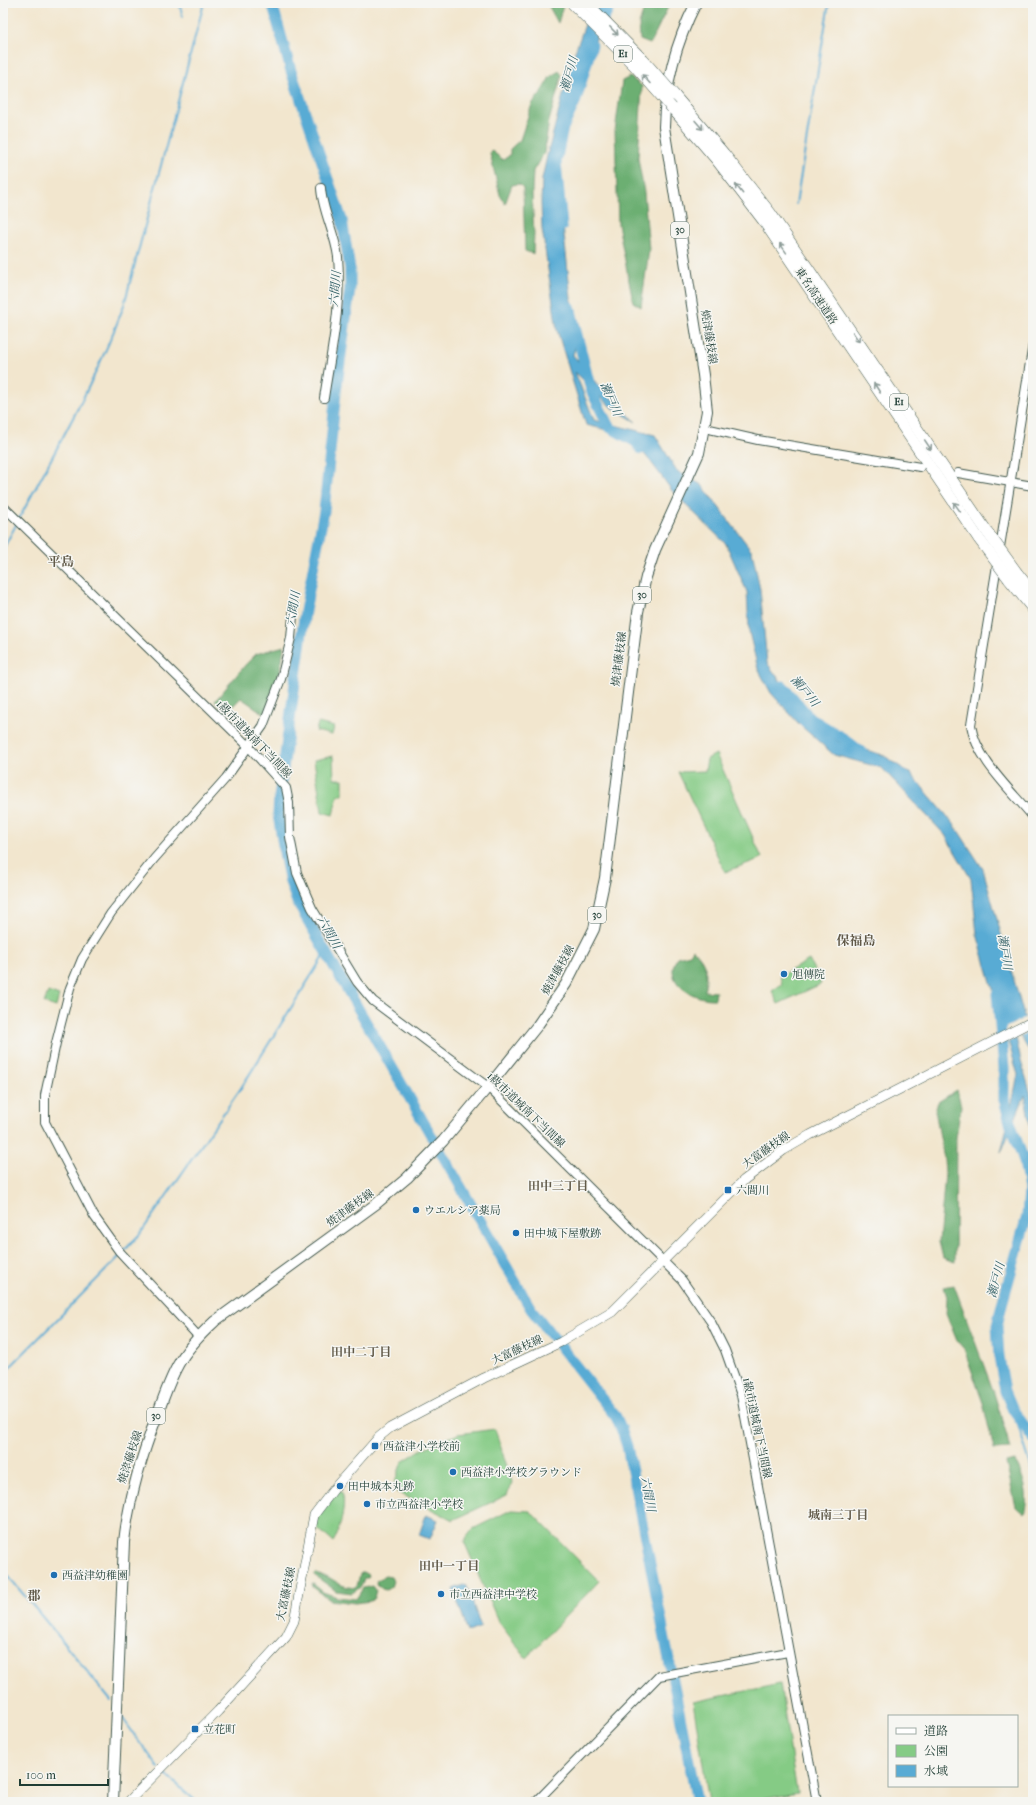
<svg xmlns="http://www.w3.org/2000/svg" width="1036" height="1805" viewBox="0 0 1036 1805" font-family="'IM FELL French Canon','Noto Serif JP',serif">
	<rect width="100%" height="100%" fill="#f6f6f2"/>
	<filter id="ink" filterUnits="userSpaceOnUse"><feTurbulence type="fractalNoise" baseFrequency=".025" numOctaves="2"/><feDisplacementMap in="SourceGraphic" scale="8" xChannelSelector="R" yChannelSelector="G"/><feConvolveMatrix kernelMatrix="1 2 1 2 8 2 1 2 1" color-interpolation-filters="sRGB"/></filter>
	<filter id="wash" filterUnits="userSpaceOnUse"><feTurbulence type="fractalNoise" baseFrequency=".012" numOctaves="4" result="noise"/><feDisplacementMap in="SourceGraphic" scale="16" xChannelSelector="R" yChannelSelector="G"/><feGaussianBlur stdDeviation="0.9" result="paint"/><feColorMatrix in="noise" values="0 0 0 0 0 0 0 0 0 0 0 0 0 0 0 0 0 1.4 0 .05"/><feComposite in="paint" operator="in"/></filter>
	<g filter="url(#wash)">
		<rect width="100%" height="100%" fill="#f2e6ce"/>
		<g fill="#85cb85" stroke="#52845c">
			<path d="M 318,723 L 334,727 L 332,735 L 316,731 Z"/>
			<path d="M 716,754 L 762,858 L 725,872 L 678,772 L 705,771 L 707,759 Z"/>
			<path d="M 333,756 L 334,779 L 343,779 L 343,795 L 338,795 L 333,815 L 322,812 L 314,760 Z"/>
			<path d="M 809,960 L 821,984 L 778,1004 L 772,991 L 782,984 L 780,976 Z"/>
			<path d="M 48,992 L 59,996 L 56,1007 L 44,1003 Z"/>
			<path d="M 495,1429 L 512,1482 L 507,1495 L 453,1520 L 395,1491 L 394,1484 L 402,1462 L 422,1449 L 458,1434 Z"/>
			<path d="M 338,1491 L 341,1492 C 348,1500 339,1534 333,1542 L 314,1525 L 324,1507 Z"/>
			<path d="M 511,1510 L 530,1511 L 599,1581 L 526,1658 L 498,1621 L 464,1541 L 473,1529 Z"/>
			<path d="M 780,1684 L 797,1793 L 747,1802 L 709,1802 L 693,1702 Z"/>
		</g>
		<g fill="#6caf72" stroke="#467653">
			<path d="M 547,3 L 560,3 L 563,6 L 558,23 Z"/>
			<path d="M 646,3 L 670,3 L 650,44 L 640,40 L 639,24 Z"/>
			<path d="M 559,71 L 562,75 L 549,121 L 544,153 L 533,171 L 532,192 L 534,234 L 533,254 L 525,251 L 523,188 L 519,184 L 512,185 L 505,204 L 500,195 L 490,154 L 491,150 L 503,160 L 510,155 L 510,149 L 520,140 L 532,104 L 540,94 L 550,77 Z"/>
			<path d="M 630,77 L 642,86 L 638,158 L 644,192 L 649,250 L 641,307 L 633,302 L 618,224 L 615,131 L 622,81 Z"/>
			<path d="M 284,646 L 280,673 L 266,715 L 241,698 L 225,714 L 215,701 L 246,664 L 256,654 Z"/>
			<path d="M 693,949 C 707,964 707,970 705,991 L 716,992 L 715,999 C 699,1000 672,989 673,969 C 673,965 676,960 677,957 L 690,954 Z"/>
			<path d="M 957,1090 L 961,1106 L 956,1138 L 955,1262 L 943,1258 L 939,1242 L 945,1173 L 944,1159 L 935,1110 L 938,1102 Z"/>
			<path d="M 954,1285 L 994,1393 L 1011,1449 L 994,1450 L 983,1403 L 964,1349 L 957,1341 L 946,1314 L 947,1297 L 944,1287 Z"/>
			<path d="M 1015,1461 C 1024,1478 1030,1495 1024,1514 L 1016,1507 L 1006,1463 Z"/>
			<path d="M 364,1572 L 369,1575 L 368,1578 L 364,1578 L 361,1587 L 352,1593 L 336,1591 L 314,1575 L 316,1573 C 320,1577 324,1575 328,1577 C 341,1584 339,1586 355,1588 L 357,1586 L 360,1574 Z"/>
			<path d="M 385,1576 L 391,1577 L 393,1581 L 391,1587 L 386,1590 L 382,1589 L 377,1584 L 376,1581 Z"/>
			<path d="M 312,1583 L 323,1592 L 337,1597 L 356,1599 L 363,1588 L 373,1586 L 376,1590 L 374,1598 L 371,1601 L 355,1603 L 330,1600 L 313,1587 Z"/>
		</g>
		<g fill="#59abd4" stroke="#3c7484">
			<path d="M 593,3 L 610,3 L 576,90 L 563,128 L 556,162 L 576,344 L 573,355 L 597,384 L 636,422 L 611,407 L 575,372 L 594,420 L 655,435 L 677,471 L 702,485 L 752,551 L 760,589 L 767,663 L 812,723 L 839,742 L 883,755 L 911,774 L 954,824 L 983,869 L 1033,1048 L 1033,1058 L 1013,1023 L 1021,1061 L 1033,1101 L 1033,1145 L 1025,1095 L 1001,1153 L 1018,1075 L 977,934 L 971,879 L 945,835 L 882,768 L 834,755 L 800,725 L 771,693 L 758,669 L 749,632 L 747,592 L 726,544 L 673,492 L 651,462 L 628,435 L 586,425 L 557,330 L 542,229 L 541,203 L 542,179 L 547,156 L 573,57 Z"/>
			<path d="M 426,1515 L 438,1520 L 430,1539 L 419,1535 Z"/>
			<path d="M 466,1584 L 481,1627 L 468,1632 L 453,1589 Z"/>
		</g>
		<path fill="#f2e6ce" d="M 1026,1017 L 1030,1031 L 1019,1037 L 1017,1034 L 1018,1037 L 1007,1043 L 1003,1029 Z"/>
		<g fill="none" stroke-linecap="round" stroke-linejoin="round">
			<g stroke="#59abd4" stroke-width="2">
				<path d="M 179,3 L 183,17"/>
				<path d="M 796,204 L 829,3"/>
				<path d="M 19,519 C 56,449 97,379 124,305 L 204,3"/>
				<path d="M 3,549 L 17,523"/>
				<path d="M 123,1252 L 140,1234 L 241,1088 L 326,952"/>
				<path d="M 3,1374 L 120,1256"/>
				<path d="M 1013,1410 L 1033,1472"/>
				<path d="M 3,1570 L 60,1638 L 111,1701"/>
				<path d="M 121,1716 L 158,1767"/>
				<path d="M 164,1773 L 197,1802"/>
			</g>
			<g stroke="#59abd4" stroke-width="11">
				<path d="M 272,3 L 291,71 L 342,220 L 350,269 L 350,289 L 336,392 L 324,511 L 305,611 L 279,798 L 278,814 L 285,858 L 290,882 L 297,902 L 531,1309 L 616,1417 L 621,1428 L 627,1446 L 697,1802"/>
				<path d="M 599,28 L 611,3"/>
				<path d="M 562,226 L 556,162 L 563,128 L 576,100 L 592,45"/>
				<path d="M 570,307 L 591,390 L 609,427 L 636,442 L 641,449"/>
				<path d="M 783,686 L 810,718 L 846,740 L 865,755"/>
				<path d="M 997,994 L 1004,1067 L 1004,1099 L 1010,1122 L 1024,1161 L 1029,1190 L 1027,1216 L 1002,1304 L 997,1326 L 999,1357 L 1005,1391 L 1013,1410 L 1033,1438"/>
			</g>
		</g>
	</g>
	<g filter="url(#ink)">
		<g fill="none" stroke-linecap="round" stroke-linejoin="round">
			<g stroke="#3f564b" stroke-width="10">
				<g id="tertiary">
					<path d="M 321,188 C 322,210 335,233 338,257 C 342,304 331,352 324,398"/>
					<path d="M 1033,344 L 971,725 C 976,759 1011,790 1033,817"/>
					<path d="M 705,428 L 758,440 L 920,467"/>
					<path d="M 958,473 L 1033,486"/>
					<path d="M 3,506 L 248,746 L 286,788 L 289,803 L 290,837 L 297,873 L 312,908 L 357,982 L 373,1001 L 488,1087 L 682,1280 L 711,1322 L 725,1350 L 741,1395 L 817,1802"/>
					<path d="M 198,1336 L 119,1251 L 94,1216 L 45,1122 L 45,1095 L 56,1043 L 70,988 L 82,959 L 111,913 L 154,859 L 226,778 L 263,726 L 281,679 L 291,638 L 294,605"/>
					<path d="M 536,1802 L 659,1676 L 788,1652"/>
				</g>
			</g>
			<g stroke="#3f564b" stroke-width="10">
				<path id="secondary" d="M 128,1802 L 218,1711 L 286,1637 L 294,1621 L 314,1515 L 337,1485 L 379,1437 L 390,1428 L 484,1378 L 561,1342 L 612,1312 L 744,1180 L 784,1150 L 810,1135 L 1033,1021"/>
			</g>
			<g stroke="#3f564b" stroke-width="12">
				<path id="primary" d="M 113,1802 L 124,1542 C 129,1498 141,1457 157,1416 C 163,1399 169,1381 178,1365 C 187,1348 201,1334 215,1321 L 376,1204 L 407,1178 L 443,1141 L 488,1087 L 537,1026 L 566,984 L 594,929 L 605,878 L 638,612 L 646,577 L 655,550 L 699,453 L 707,411 L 703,375 L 664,127 C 665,84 676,42 696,3"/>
			</g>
			<g stroke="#3f564b" stroke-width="12">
				<g id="motorway">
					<path d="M 674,95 L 724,154 L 771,214 L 988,533"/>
					<path d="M 672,108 L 716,159 L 763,220 L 979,539"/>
					<path d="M 1017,573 L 1033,593"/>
					<path d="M 1009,579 L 1033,609"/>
				</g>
			</g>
			<use href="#tertiary" stroke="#fff" stroke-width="8"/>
			<use href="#secondary" stroke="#fff" stroke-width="9"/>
			<use href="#primary" stroke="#fff" stroke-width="10"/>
			<use href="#motorway" stroke="#fff" stroke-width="11"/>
			<g stroke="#3f564b" stroke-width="12" stroke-linecap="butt">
				<g id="motorway-bridge">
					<path d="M 572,3 L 636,67 L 672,108"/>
					<path d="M 587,3 L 643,60 L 674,95"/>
					<path d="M 988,533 L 1017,573"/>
					<path d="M 979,539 L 1009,579"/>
				</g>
			</g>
			<use href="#motorway-bridge" stroke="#fff" stroke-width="11"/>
		</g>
		<defs><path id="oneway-shaft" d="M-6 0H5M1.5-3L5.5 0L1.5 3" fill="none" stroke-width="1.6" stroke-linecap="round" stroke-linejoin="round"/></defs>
		<g stroke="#8f9e9a">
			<use href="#oneway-shaft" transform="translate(614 31) rotate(46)"/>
			<use href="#oneway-shaft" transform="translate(646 79) rotate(-132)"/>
			<use href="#oneway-shaft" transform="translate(699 125) rotate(49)"/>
			<use href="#oneway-shaft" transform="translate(739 189) rotate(-128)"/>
			<use href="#oneway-shaft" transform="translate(783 248) rotate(-125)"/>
			<use href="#oneway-shaft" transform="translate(856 337) rotate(56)"/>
			<use href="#oneway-shaft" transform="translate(877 388) rotate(-123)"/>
			<use href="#oneway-shaft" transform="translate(928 445) rotate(56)"/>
			<use href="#oneway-shaft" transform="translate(957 507) rotate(-125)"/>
		</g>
	</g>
	<g fill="#1f6fb2" stroke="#f6f6f2" stroke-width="1.5">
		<circle cx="784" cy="974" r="4"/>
		<rect x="724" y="1186" width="8" height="8" rx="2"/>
		<circle cx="416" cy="1210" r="4"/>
		<circle cx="516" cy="1233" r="4"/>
		<rect x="371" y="1442" width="8" height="8" rx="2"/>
		<circle cx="453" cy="1472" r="4"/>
		<circle cx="340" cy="1486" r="4"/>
		<circle cx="367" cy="1504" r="4"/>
		<circle cx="54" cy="1575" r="4"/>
		<circle cx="441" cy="1594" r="4"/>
		<rect x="191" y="1725" width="8" height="8" rx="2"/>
	</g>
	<g text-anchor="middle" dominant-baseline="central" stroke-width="3" stroke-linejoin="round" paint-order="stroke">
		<g fill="#f6f6f2" stroke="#60746d" stroke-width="1">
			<rect x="614" y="46" width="18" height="16" rx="3"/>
			<rect x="671" y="222" width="18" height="16" rx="3"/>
			<rect x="890" y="394" width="18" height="16" rx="3"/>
			<rect x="633" y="587" width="18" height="16" rx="3"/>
			<rect x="588" y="907" width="18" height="16" rx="3"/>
			<rect x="147" y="1408" width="18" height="16" rx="3"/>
		</g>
		<g font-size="10" font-weight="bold" fill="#1f3d34">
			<text x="623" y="54">E1</text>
			<text x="680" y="230">30</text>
			<text x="899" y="402">E1</text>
			<text x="642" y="595">30</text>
			<text x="597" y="915">30</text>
			<text x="156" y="1416">30</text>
		</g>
		<g font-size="11" fill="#1f3d34" stroke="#f6f6f2">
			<text transform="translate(816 296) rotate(56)">東名高速道路</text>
			<text transform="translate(709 337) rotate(81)">焼津藤枝線</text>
			<text transform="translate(619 659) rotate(-83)">焼津藤枝線</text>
			<text transform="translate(254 739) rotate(46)">1級市道城南下当間線</text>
			<text transform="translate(558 970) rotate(-61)">焼津藤枝線</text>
			<text transform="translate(526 1110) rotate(44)">1級市道城南下当間線</text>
			<text transform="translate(766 1150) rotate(-35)">大富藤枝線</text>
			<text transform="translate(350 1208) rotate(-36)">焼津藤枝線</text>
			<text transform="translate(517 1350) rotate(-25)">大富藤枝線</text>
			<text transform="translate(757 1428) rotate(78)">1級市道城南下当間線</text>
			<text transform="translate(130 1457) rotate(-72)">焼津藤枝線</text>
			<text transform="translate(286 1594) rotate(-78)">大富藤枝線</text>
		</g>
		<g font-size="11" fill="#1f3d34" stroke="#f6f6f2" text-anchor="start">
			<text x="792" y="974">旭傳院</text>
			<text x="736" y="1190">六間川</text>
			<text x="424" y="1210">ウエルシア薬局</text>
			<text x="524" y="1233">田中城下屋敷跡</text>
			<text x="383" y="1446">西益津小学校前</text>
			<text x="461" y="1472">西益津小学校グラウンド</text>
			<text x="348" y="1486">田中城本丸跡</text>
			<text x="375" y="1504">市立西益津小学校</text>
			<text x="62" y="1575">西益津幼稚園</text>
			<text x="449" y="1594">市立西益津中学校</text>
			<text x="203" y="1729">立花町</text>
		</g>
		<g font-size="12" font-style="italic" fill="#305e64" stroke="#f6f6f2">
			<text transform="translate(569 74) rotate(-74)">瀬戸川</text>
			<text transform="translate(335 289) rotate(-85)">六間川</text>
			<text transform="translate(611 399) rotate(67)">瀬戸川</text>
			<text transform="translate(293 609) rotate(-81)">六間川</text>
			<text transform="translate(805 691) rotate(50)">瀬戸川</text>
			<text transform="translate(329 932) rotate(61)">六間川</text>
			<text transform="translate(1005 952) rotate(81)">瀬戸川</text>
			<text transform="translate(996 1280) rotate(-75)">瀬戸川</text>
			<text transform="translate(648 1494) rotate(79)">六間川</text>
		</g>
		<g font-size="12" font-weight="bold" fill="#615a49" stroke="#f6f6f2">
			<text x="558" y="1186">田中三丁目</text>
			<text x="361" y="1352">田中二丁目</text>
			<text x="838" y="1515">城南三丁目</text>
			<text x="449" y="1566">田中一丁目</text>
		</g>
		<g font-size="13" font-weight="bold" fill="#615a49" stroke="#f6f6f2">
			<text x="61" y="561">平島</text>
			<text x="856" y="940">保福島</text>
			<text x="34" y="1595">郡</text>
		</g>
	</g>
	<rect width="1036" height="1805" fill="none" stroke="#f6f6f2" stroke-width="16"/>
	<rect x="888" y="1715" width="130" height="72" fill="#f6f6f2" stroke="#a0aca6"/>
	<rect x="896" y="1728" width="20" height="6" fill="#ffffff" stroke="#a0aca6"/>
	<text x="924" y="1735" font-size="12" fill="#1f3d34">道路</text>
	<rect x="896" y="1745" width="20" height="12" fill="#85cb85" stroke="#a0aca6"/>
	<text x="924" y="1755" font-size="12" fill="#1f3d34">公園</text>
	<rect x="896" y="1765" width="20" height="12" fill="#59abd4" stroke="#a0aca6"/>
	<text x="924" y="1775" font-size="12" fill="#1f3d34">水域</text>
	<path d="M20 1779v6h88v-6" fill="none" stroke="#1f3d34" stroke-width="2"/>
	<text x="26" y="1779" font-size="12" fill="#1f3d34" stroke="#f6f6f2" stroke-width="3" paint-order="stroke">100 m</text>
</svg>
